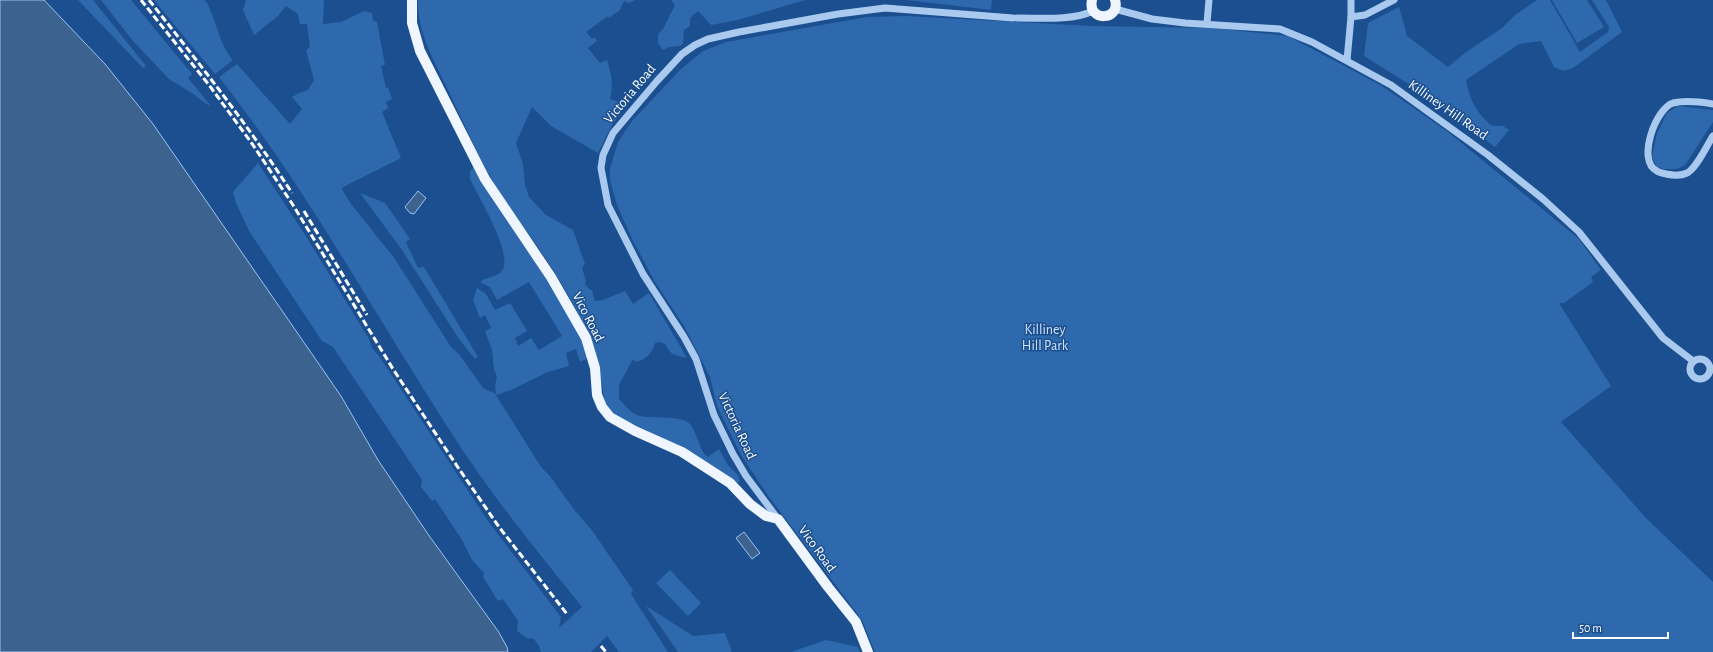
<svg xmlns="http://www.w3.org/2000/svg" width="1713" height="652" viewBox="0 0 1713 652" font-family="'Alegreya Sans',sans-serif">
	<rect width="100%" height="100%" fill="#1b4f8f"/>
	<g fill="#2e69ad">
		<path d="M 78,0 L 93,0 L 146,66 L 143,68 Z"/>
		<path d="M 101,0 L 131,0 L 192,74 L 188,78 L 211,106 L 203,102 L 195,95 L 169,79 L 133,41 Z"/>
		<path d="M 154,0 L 205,0 C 217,19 218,43 233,60 L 215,74 Z"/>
		<path d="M 246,0 L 324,0 L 323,24 L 341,22 L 364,11 L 372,13 L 373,20 L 377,22 L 385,65 L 381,66 L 386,88 L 388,87 L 392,99 L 386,102 L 388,108 L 382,112 L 401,158 L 343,187 L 342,189 L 351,204 L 395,259 L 451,347 L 459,354 L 483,388 L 496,394 L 495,385 L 497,377 L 494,369 L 492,350 L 485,331 L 491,328 L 485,315 L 480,318 L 473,300 L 477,288 L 486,294 L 495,310 L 510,303 L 527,331 L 515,338 L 518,346 L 531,338 L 539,350 L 562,336 L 529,282 L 497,300 L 490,287 L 480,282 C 486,277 497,277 502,271 C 514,255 478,196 470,179 L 470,172 L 473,167 L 549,279 L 583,339 L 589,358 L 580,362 L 576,349 L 566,353 L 569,366 L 548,372 L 511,390 L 496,395 L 541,467 L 550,476 L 575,511 L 591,529 L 633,590 L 631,594 L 668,652 L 619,652 L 607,636 L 591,652 L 541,652 L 539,646 L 534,639 L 527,638 L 517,631 L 518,621 L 503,599 L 498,601 L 483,577 L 484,573 L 472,560 L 462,540 L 435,499 L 432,501 L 421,487 L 422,480 L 333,347 L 322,341 L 249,231 L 236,203 L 233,192 L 258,163 L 307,238 L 369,339 L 372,348 L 379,356 L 488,521 L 561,617 L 559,628 L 582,607 C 537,551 491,495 452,434 C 375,315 307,189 219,77 L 237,64 L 290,124 L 302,109 L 292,97 L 299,93 L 308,90 L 314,80 L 306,50 L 310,47 L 307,24 L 300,24 L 298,14 L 286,6 L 278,16 L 254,35 L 243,10 Z"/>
		<path d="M 418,0 L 635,0 L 629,3 L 624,1 L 620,10 L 609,18 L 608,16 L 586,32 L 592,39 L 594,37 L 597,41 L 588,48 L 600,63 L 607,60 C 611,73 614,85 610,99 L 618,102 L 620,111 L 618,117 L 612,125 L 598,153 L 551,126 L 532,107 L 516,143 L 523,164 L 525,184 L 529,197 L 546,215 L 573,230 L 585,264 L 582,268 L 586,281 L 585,284 L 589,289 L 592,290 L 595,301 L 603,300 L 625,291 L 633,304 L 649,293 L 687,358 C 683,357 677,356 673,354 C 666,350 667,339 655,343 C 652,353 647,359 636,362 L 633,359 L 619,385 L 619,399 C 625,405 631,414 640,416 C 653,419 679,415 689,423 C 698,432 698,450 708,457 L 719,449 L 728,465 L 738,475 L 740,481 L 738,483 L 613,415 C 607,406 602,398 603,387 L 602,386 C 596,337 567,291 540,250 C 528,232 514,216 503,198 C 481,164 465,125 447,88 C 434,60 417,32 418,0 Z"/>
		<path d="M 671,0 L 805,0 L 738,20 L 711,25 L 698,11 L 690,18 L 690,26 L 684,30 L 683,44 L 680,46 L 669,47 L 663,50 L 658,43 L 658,34 L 663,29 L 675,5 Z"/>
		<path d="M 907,0 L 992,0 L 991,10 Z"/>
		<path d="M 1537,0 L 1550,0 L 1580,52 L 1608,32 L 1609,27 L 1592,0 L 1606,0 L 1622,32 L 1573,68 L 1563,71 L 1554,67 L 1541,41 L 1519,44 L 1466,80 C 1470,101 1476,112 1492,126 L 1503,126 L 1509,130 L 1495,147 L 1423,93 L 1364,56 L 1368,23 L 1399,7 L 1407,36 L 1448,67 L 1466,52 L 1502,28 L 1515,15 Z"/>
		<path d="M 1552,0 L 1587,0 L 1604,27 L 1577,43 Z"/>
		<path d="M 906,16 L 1092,26 L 1212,28 L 1288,36 L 1382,86 L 1448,132 L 1579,239 L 1601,270 L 1591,277 L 1593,282 L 1564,303 L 1559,303 L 1611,386 L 1561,422 L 1646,518 L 1713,582 L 1713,652 L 875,652 L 862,620 L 769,497 L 741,455 L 717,406 L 710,377 L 684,326 L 655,282 L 633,241 L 617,205 L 610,180 L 610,168 L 618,142 L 632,121 L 680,70 L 703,51 L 726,42 L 867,17 Z"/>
		<path d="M 1678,106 L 1713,110 L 1713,122 L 1685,165 L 1677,169 L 1663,169 L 1656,166 L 1652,156 L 1657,133 L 1667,113 Z"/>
		<path d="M 360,193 L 385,203 L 410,239 L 406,242 L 418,268 L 424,267 L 478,357 L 475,359 L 459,339 L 402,250 Z"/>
		<path d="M 670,570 L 701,603 L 688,616 L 656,583 Z"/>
		<path d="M 646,606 L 693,636 L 725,633 L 732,652 L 678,652 Z"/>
		<path d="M 826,640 L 858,647 L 860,652 L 791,652 Z"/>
	</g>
	<g fill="#3c6290" stroke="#9cc4f0">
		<path d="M 0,0 L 44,0 L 105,64 L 153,124 L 341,396 L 378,460 L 430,537 L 498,631 L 507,647 L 508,652 L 0,652 Z"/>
		<path d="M 418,191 L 426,198 L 414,214 L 410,213 L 405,207 Z"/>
		<path d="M 744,532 L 760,553 L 752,559 L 736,538 Z"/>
	</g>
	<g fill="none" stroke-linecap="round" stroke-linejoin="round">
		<g stroke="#a9c9ee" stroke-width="7">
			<path d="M 1115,9 L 1152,19 L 1185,23 L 1280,29 L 1312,42 L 1391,85 L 1488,155 L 1543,199 L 1579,232 L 1663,338 L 1693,361"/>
			<path d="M 1351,17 L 1365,15 L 1394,0"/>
			<path d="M 1017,18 C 1040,18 1072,21 1093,11"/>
			<path d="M 1207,23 L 1209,0"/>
			<path d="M 1347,60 L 1351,17 L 1351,0"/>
			<path d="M 1713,104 C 1701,102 1685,100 1673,103 C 1656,108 1636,161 1657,171 C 1659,173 1663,173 1666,174 C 1671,175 1681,176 1687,173 C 1696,169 1707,145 1713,136"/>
			<circle cx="1700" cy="369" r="10"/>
			<path d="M 778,519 L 746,476 L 733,454 L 714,415 L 696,359 L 684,337 L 643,274 L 608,205 L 601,168 L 603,155 L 613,133 L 657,81 L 682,54 L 695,45 L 708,39 L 739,32 L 838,14 L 885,8 L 1013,18"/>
		</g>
		<g stroke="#f0f6ff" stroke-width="10">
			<path d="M 412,0 L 412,23 L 420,51 L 485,179 L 551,277 L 586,338 L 595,368 L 597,395 L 602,407 L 610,417 L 635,431 L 682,452 L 730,483 L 750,504 L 766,516 L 778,519 L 828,587 L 856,622 L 868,652"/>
			<path d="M 1092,0 C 1087,22 1121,21 1115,0"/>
		</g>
		<g stroke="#fff" stroke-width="3" stroke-dasharray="7 3" stroke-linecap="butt">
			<path d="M 141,0 L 209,85 L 253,145 L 293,205 L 393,369 L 457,466 L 499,527 L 567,614"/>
			<path d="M 149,0 C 199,63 248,125 292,193"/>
			<path d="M 304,211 L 367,315"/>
			<path d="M 601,646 L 606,652"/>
		</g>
	</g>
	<g text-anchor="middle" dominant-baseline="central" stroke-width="3" stroke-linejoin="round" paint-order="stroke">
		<g font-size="14" fill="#fff" stroke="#1b4f8f">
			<text transform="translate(630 94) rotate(-50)">Victoria Road</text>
			<text transform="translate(1448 110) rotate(35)">Killiney Hill Road</text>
			<text transform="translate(588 317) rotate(63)">Vico Road</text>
			<text transform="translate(737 426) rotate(65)">Victoria Road</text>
			<text transform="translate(817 549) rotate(54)">Vico Road</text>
		</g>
		<g font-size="14" fill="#cfe3fa" stroke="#1b4f8f">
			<text x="1045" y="330">Killiney<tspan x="1045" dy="16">Hill Park</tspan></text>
		</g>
	</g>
	<path d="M1573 632v6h95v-6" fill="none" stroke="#ffffff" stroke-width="2"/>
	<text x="1579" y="632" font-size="12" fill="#ffffff" stroke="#1b4f8f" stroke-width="3" paint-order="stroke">50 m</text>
</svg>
